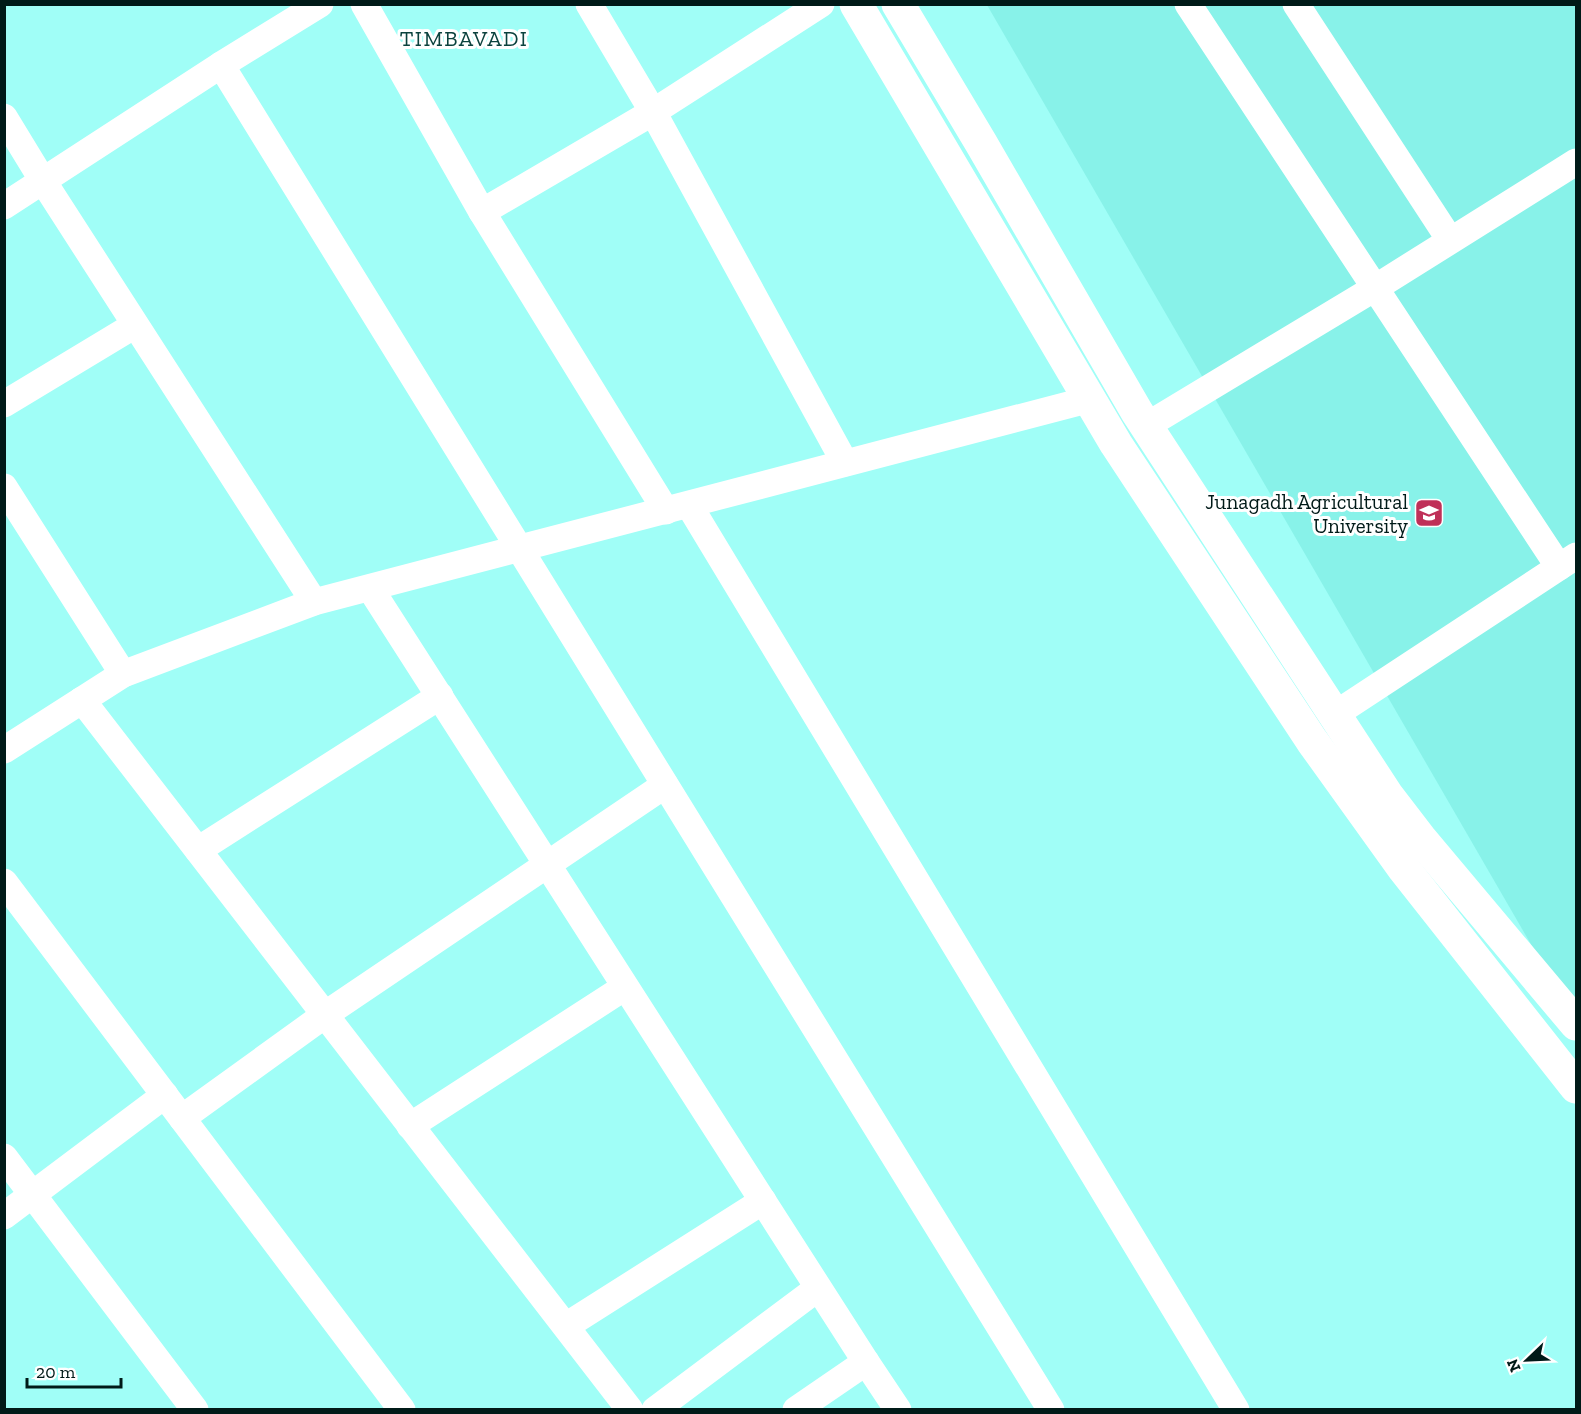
<svg xmlns="http://www.w3.org/2000/svg" width="1581" height="1414" viewBox="0 0 1581 1414" font-family="'Zilla Slab',serif">
	<rect width="100%" height="100%" fill="#a0fef7"/>
	<path fill="#88f2e9" d="M 987,5 L 1576,5 L 1576,1022 Z"/>
	<g fill="none" stroke-linecap="round" stroke-linejoin="round">
		<g stroke="#fff" stroke-width="27">
			<path d="M 364,4 L 482,212 L 666,511"/>
			<path d="M 589,4 L 653,112 L 845,463"/>
			<path d="M 1188,4 L 1559,567"/>
			<path d="M 1296,4 L 1450,240"/>
			<path d="M 221,65 L 1051,1410"/>
			<path d="M 4,117 L 43,181 L 314,602"/>
			<path d="M 4,206 L 221,65 L 320,4"/>
			<path d="M 482,212 L 653,112 L 821,4"/>
			<path d="M 4,404 L 135,325"/>
			<path d="M 1146,426 L 1375,288 L 1576,162"/>
			<path d="M 4,487 L 123,674"/>
			<path d="M 689,505 L 1236,1410"/>
			<path d="M 370,588 L 866,1362 L 898,1410"/>
			<path d="M 82,700 L 630,1410"/>
			<path d="M 1334,715 L 1576,556"/>
			<path d="M 4,750 L 123,674 L 314,602 L 1091,399"/>
			<path d="M 198,850 L 440,696"/>
			<path d="M 4,882 L 402,1410"/>
			<path d="M 182,1118 L 326,1014 L 665,785"/>
			<path d="M 410,1126 L 625,987"/>
			<path d="M 4,1157 L 195,1410"/>
			<path d="M 4,1216 L 165,1095"/>
			<path d="M 566,1326 L 763,1201"/>
			<path d="M 655,1410 L 818,1288"/>
			<path d="M 796,1410 L 866,1362"/>
		</g>
		<g stroke="#fff" stroke-width="33">
			<path d="M 856,4 L 1116,444 L 1312,741 L 1404,869 L 1576,1087"/>
			<path d="M 898,4 L 981,143 L 1137,412 L 1387,795 L 1420,838 L 1576,1024"/>
		</g>
	</g>
	<defs>
		<g id="university-square" transform="scale(1.5)"><rect x="-9" y="-9" width="18" height="18" rx="4" fill="#bf3058" stroke="#fff"/><path d="M0-5L7-2L0 1L-7-2ZM-4 1L0 2.5L4 1V4Q0 6-4 4Z" fill="#fff"/></g>
	</defs>
	<g fill-rule="evenodd">
		<use href="#university-square" x="1429" y="513"/>
	</g>
	<g text-anchor="middle" dominant-baseline="central" stroke-width="6" stroke-linejoin="round" paint-order="stroke">
		<g font-size="21" fill="#001a18" stroke="#fff" text-anchor="end">
			<text x="1408" y="501">Junagadh Agricultural<tspan x="1408" dy="24">University</tspan></text>
		</g>
		<g font-size="22" letter-spacing="1.5" fill="#0b423e" stroke="#fff">
			<text x="464" y="38">TIMBAVADI</text>
		</g>
	</g>
	<rect width="1581" height="1414" fill="none" stroke="#001a18" stroke-width="12"/>
	<g transform="translate(1527 1360) rotate(247)" stroke="#ffffff" stroke-width="4.5" paint-order="stroke">
	<path d="M0-4.5L10 22L0 15L-10 22Z" fill="#001a18"/>
	<text y="-9" font-size="16" font-weight="bold" text-anchor="middle" fill="#001a18">N</text>
	</g>
	<path d="M27 1378v9h94v-9" fill="none" stroke="#001a18" stroke-width="3"/>
	<text x="36" y="1378" font-size="18" fill="#001a18" stroke="#ffffff" stroke-width="4.5" paint-order="stroke">20 m</text>
</svg>
